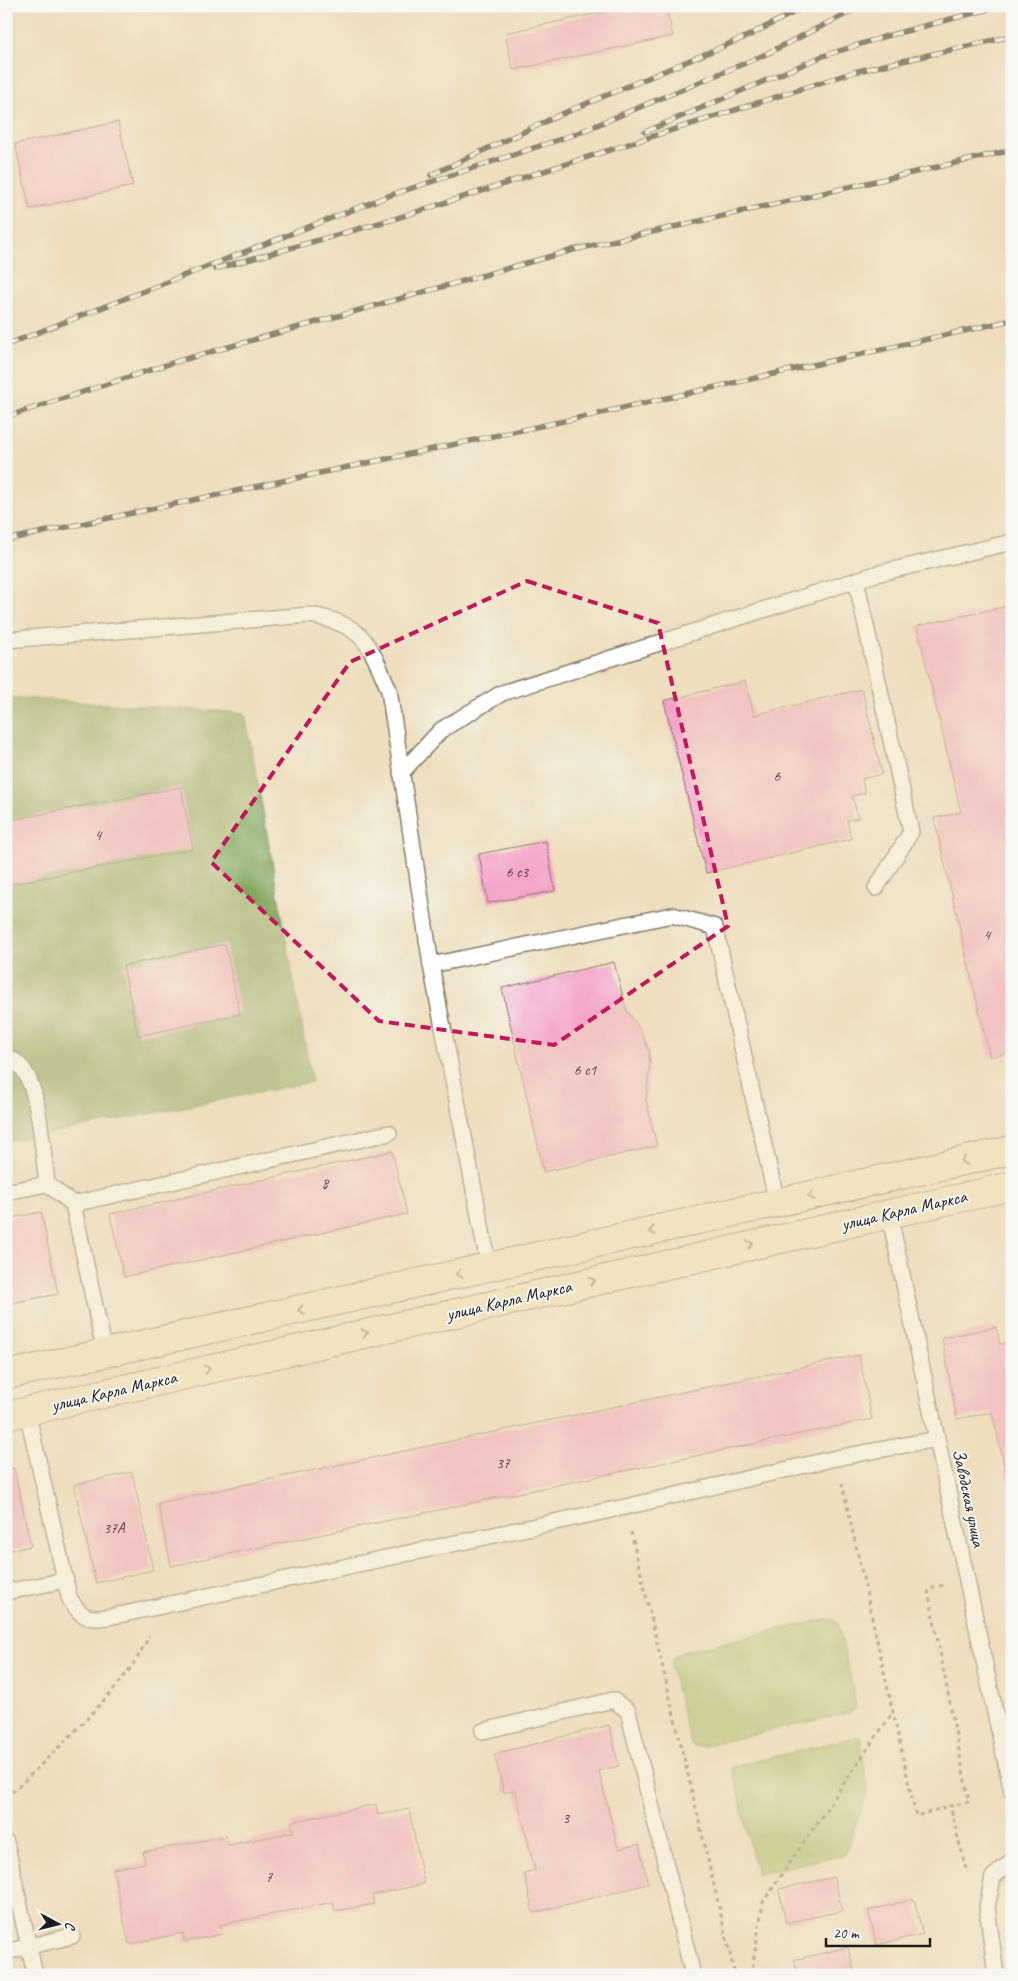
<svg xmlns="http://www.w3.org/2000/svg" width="1018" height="1981" viewBox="0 0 1018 1981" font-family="Caveat,sans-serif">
	<rect width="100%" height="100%" fill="#f6f6f2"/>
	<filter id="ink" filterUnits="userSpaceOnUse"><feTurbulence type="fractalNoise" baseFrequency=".02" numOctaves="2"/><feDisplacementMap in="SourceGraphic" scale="10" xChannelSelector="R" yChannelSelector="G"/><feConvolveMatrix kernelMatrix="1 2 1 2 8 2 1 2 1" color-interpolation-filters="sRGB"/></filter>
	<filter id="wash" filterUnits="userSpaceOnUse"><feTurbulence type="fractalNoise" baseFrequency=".0096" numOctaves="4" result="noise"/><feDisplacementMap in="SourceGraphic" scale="20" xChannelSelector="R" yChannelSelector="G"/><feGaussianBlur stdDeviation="1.12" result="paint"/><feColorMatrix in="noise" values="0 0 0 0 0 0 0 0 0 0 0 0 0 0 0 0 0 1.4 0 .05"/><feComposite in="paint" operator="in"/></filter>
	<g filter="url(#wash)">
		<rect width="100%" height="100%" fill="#eedebd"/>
		<g fill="#a4c169" stroke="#606e42">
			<path d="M 825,1619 L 835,1620 L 838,1623 L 855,1699 L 856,1709 L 848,1713 L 703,1746 L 693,1746 L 690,1742 L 671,1667 L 673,1657 L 681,1652 Z"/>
			<path d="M 860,1736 L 868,1791 L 845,1854 L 757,1874 L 732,1767 Z"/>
		</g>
		<path fill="#83a75d" stroke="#50623c" d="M 6,697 L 245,713 L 312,1082 L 6,1142 Z"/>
		<g id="blocks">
			<g fill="#f4a4c8">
				<path d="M 631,6 L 666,6 L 673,36 L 513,70 L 505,33 Z"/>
				<path d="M 118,122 L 133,186 L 30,209 L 15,144 Z"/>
				<path d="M 1012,605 L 1012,1052 L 990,1057 L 934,818 L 961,812 L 917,626 Z"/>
				<path d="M 745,681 L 754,715 L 862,689 L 882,774 L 862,779 L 865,793 L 852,796 L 858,818 L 847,820 L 851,839 L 706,873 L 664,701 Z"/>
				<path d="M 181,787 L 193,849 L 6,885 L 6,821 Z"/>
				<path d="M 546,841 L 555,891 L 488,903 L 479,854 Z"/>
				<path d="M 6,931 L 11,952 L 6,953 Z"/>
				<path d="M 225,944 L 240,1014 L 138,1036 L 123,966 Z"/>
				<path d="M 614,962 L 626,1009 L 640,1029 L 649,1051 L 650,1064 L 646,1100 L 657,1146 L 544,1172 L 502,988 Z"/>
				<path d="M 392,1151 L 407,1214 L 124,1277 L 110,1214 Z"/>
				<path d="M 41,1212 L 58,1294 L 6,1304 L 6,1219 Z"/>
				<path d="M 996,1327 L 1000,1344 L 1012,1341 L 1011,1495 L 992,1412 L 957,1419 L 942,1338 Z"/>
				<path d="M 859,1355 L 872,1419 L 171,1566 L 158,1503 Z"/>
				<path d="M 14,1468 L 31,1546 L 6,1551 L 6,1470 Z"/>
				<path d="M 132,1472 L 153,1570 L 96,1583 L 74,1485 Z"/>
				<path d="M 609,1725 L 619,1766 L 599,1771 L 618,1849 L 639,1844 L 648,1884 L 533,1913 L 524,1873 L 535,1870 L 515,1790 L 504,1793 L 494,1754 Z"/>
				<path d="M 376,1804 L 378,1815 L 409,1809 L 424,1884 L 372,1895 L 374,1904 L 335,1911 L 333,1902 L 220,1925 L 222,1934 L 184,1942 L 183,1933 L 129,1944 L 113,1869 L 145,1863 L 143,1852 L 226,1836 L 228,1845 L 293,1832 L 291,1822 Z"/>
				<path d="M 834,1877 L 842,1911 L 786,1923 L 779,1889 Z"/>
				<path d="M 914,1899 L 923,1934 L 877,1945 L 868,1911 Z"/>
				<path d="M 848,1947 L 855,1975 L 798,1975 L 794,1960 Z"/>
			</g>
		</g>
	</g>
	<g filter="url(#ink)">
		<use href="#blocks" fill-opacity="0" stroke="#857d6c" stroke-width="1"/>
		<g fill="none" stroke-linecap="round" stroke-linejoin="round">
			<g stroke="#857d6c" stroke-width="18">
				<g id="lane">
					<path d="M 856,580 L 911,832 L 876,888"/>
					<path d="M 6,640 L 309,615 C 364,624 369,643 389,690 L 431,965 L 489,1268"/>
					<path d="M 401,773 L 441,730 L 502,693 L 876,574 L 1012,542"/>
					<path d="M 431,965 L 672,915 L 715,927 L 777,1203"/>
					<path d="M 6,1056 C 14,1060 22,1065 26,1074 C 40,1099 43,1153 47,1184 L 73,1204 L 105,1353"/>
					<path d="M 6,1192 L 47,1184"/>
					<path d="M 73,1204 L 389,1133"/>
					<path d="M 889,1213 L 1012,1792"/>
					<path d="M 27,1411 L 69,1597 C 82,1622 93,1620 119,1615 L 625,1507 L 836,1458 L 937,1439"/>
					<path d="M 6,1592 L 66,1580"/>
					<path d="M 483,1731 L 613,1700 L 628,1711 L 693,1975"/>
					<path d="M 6,1842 L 35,1975"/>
					<path d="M 6,1952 L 72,1936"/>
					<path d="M 996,1975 L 987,1907 L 993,1877 L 1012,1861"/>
				</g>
			</g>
			<g stroke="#857d6c" stroke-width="30">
				<g id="secondary">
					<path d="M 6,1375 L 1012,1150"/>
					<path d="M 6,1416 L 1012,1186"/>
				</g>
			</g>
			<g stroke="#857d6c" stroke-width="3" stroke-dasharray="4 4" stroke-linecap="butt">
				<path d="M 842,1483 L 916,1816 L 950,1806"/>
				<path d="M 631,1532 L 735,1975"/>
				<path d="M 943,1585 L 928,1590 L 969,1802 L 950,1806 L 967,1873"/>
				<path d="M 6,1798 C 33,1773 58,1748 84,1722 C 108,1696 134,1669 149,1636"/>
				<path d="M 751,1975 L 763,1902 L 893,1712"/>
			</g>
			<use href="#lane" stroke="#fff" stroke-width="15"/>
			<use href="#secondary" stroke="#f7e8c3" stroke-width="28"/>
			<g stroke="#1c1c1c" stroke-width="5.5">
				<g id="rail">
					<path d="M 645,132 L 823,56 L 883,37 L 1000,6"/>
					<path d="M 431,175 L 564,113 L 750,35 L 806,6"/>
					<path d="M 215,269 L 394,219 L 854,72 L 1012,36"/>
					<path d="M 6,345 L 388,196 L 573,135 L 762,56 L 862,6"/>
					<path d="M 6,417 L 175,362 L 573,250 L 1012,150"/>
					<path d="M 6,540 L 592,415 L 1012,320"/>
				</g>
			</g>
			<use href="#rail" stroke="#f6f6f2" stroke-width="4" stroke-dasharray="11" stroke-linecap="butt"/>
		</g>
		<defs><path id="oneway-chevron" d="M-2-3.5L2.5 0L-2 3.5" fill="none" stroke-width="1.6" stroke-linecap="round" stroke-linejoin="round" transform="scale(1.25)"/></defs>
		<g stroke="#948c78">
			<use href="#oneway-chevron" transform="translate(964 1161) rotate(167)"/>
			<use href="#oneway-chevron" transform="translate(811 1196) rotate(167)"/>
			<use href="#oneway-chevron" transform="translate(652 1231) rotate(167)"/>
			<use href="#oneway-chevron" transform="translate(750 1244) rotate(-13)"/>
			<use href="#oneway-chevron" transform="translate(459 1274) rotate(167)"/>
			<use href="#oneway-chevron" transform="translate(592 1281) rotate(-13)"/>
			<use href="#oneway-chevron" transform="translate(301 1310) rotate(167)"/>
			<use href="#oneway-chevron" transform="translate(365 1333) rotate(-13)"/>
			<use href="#oneway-chevron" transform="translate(207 1369) rotate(-13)"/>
		</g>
	</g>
	<path d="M0 0H1018V1981H0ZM 527,581 L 658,623 L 728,926 L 554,1045 L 379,1021 L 211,862 L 350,662 Z" fill="#eedebd" fill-opacity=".55" fill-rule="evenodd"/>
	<path fill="none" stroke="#c2185b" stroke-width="4" stroke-dasharray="10 6" stroke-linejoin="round" d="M 527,581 L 658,623 L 728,926 L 554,1045 L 379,1021 L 211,862 L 350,662 Z"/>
	<g text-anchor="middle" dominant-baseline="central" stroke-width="4" stroke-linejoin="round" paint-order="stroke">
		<g font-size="15" fill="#523e47">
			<text x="777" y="776">6</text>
			<text x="98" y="835">4</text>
			<text x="517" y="872">6 с3</text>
			<text x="987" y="935">4</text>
			<text x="585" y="1070">6 с1</text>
			<text x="325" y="1183">8</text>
			<text x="503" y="1463">37</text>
			<text x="114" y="1528">37А</text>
			<text x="566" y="1818">3</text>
			<text x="269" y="1877">7</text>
		</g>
		<g font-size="18" fill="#1c1c1c" stroke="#f6f6f2">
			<text transform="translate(904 1210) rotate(-13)">улица Карла Маркса</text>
			<text transform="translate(509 1300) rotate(-13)">улица Карла Маркса</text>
			<text transform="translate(114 1391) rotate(-13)">улица Карла Маркса</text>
			<text transform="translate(969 1498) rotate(78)">Заводская улица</text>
		</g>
	</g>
	<rect width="1018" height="1981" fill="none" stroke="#f6f6f2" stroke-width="25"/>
	<g transform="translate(58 1924) rotate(97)" stroke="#f6f6f2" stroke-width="4" paint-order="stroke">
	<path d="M0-4L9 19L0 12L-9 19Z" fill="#1c1c1c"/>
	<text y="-8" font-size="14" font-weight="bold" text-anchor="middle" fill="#1c1c1c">С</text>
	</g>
	<path d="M826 1938v8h104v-8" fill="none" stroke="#1c1c1c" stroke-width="2.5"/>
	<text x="833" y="1938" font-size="15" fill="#1c1c1c" stroke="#f6f6f2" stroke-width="4" paint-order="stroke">20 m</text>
</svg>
